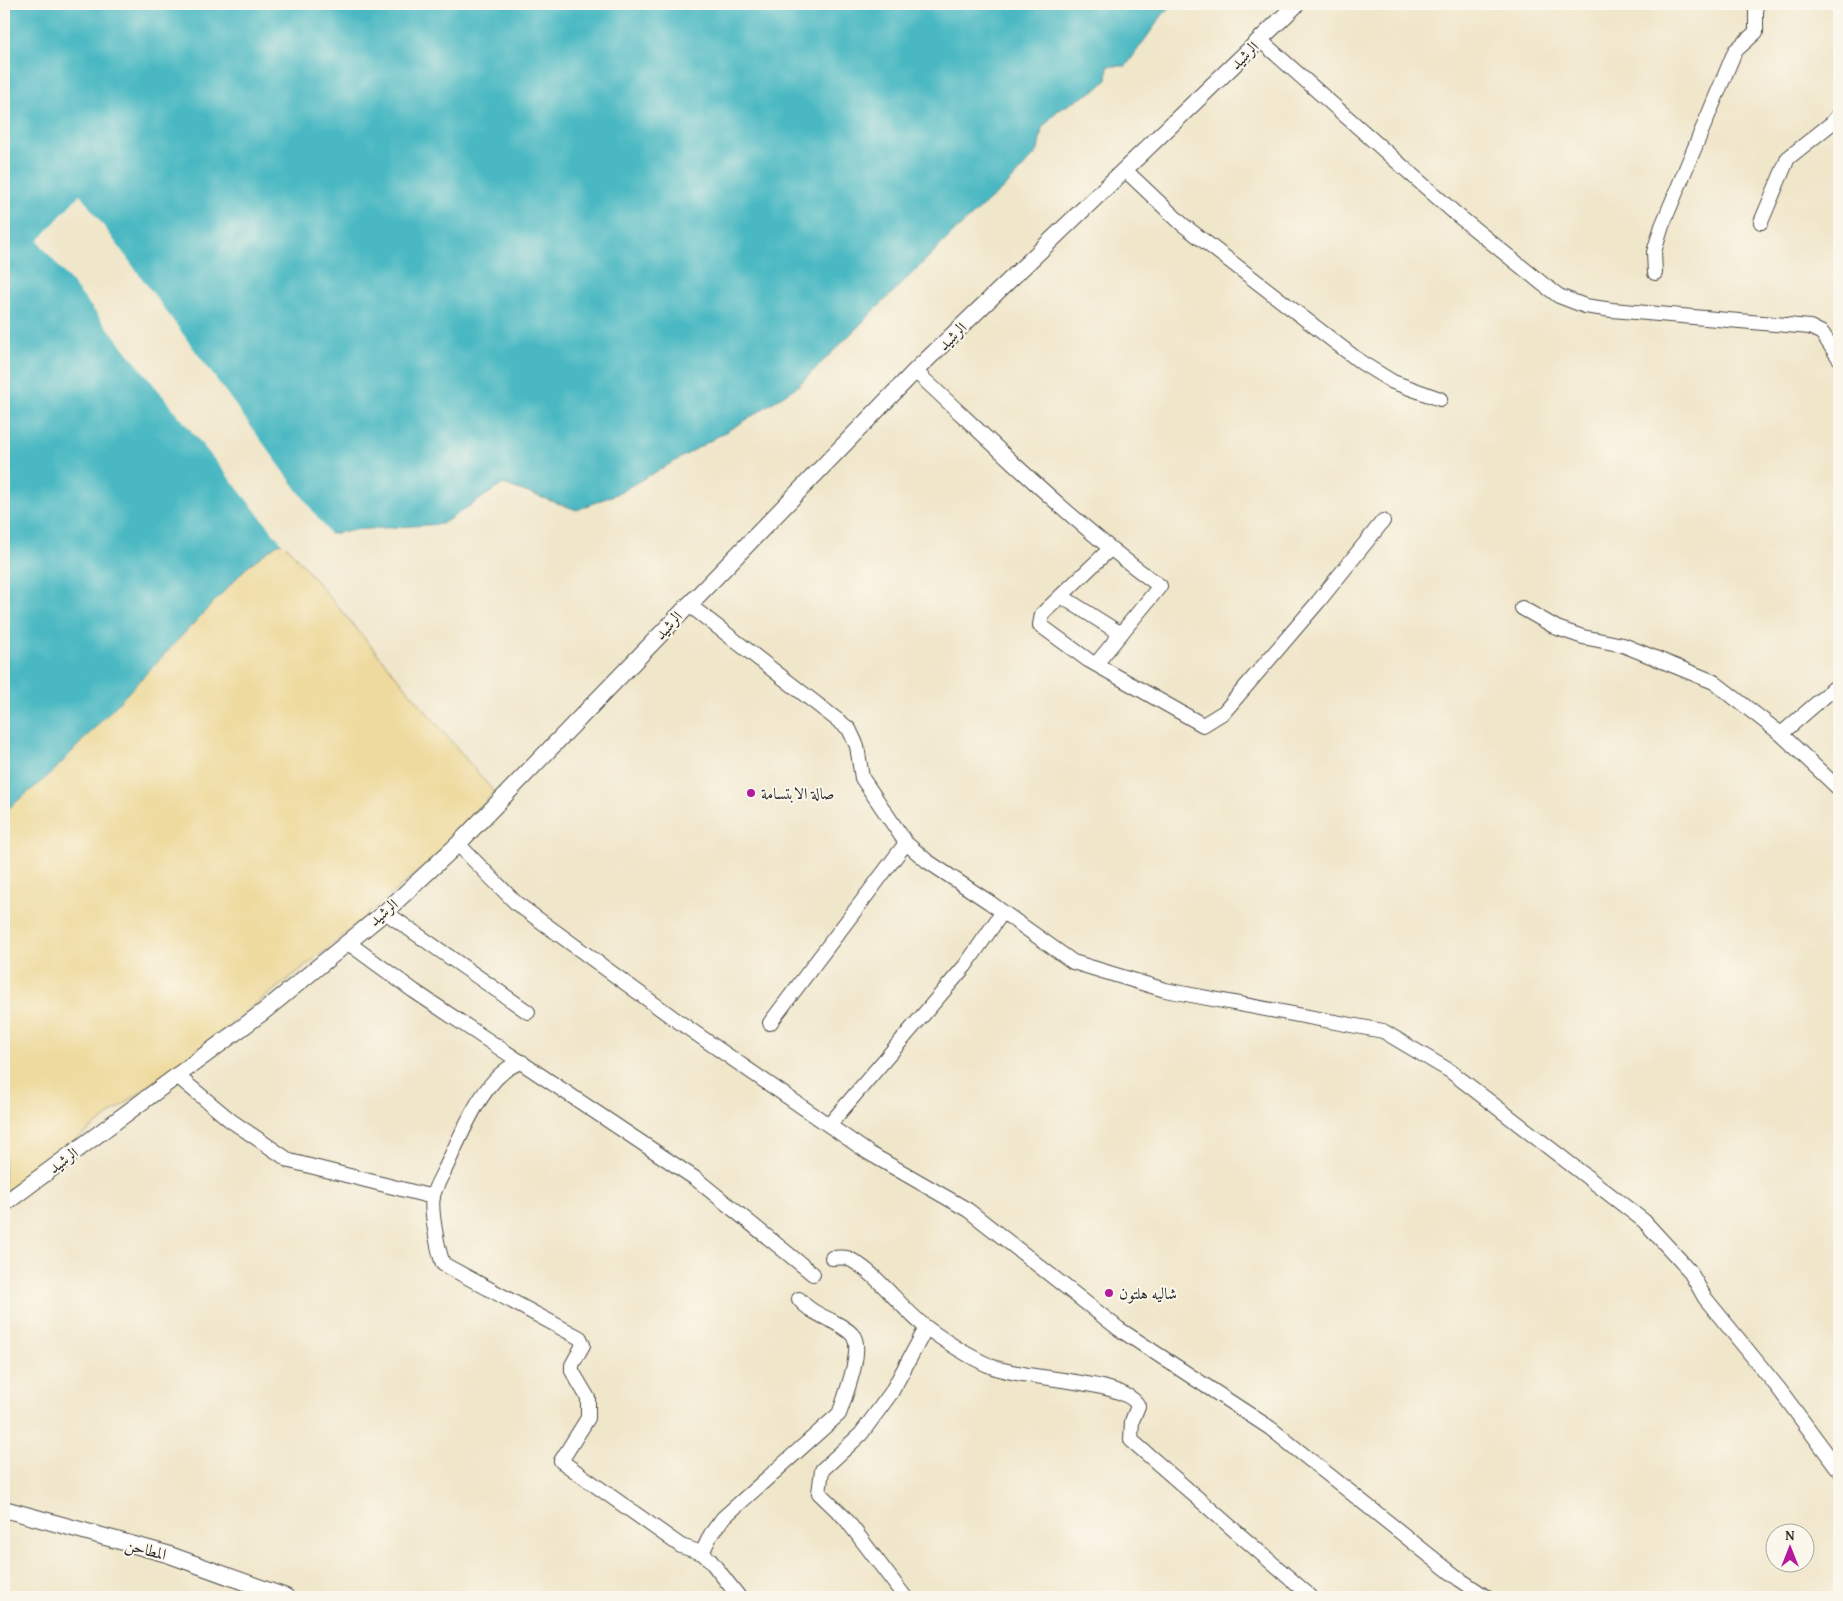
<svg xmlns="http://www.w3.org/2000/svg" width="1843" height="1601" viewBox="0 0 1843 1601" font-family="'Gentium Book Plus',Amiri,serif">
	<rect width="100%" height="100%" fill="#fbf7ec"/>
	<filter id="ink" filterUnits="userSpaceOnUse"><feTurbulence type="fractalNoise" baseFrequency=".02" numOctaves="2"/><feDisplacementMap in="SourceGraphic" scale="10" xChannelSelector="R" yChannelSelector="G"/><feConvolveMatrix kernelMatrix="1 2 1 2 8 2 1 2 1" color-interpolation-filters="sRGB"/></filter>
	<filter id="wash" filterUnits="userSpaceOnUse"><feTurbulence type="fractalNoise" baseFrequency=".0096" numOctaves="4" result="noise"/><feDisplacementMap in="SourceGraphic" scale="20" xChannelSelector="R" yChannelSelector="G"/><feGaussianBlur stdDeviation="1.12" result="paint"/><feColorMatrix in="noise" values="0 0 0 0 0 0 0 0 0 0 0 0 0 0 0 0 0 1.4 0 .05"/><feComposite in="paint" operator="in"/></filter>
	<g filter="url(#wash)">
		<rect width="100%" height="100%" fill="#f0e6ca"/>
		<path fill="#eeda9e" stroke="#8c8264" d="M 274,531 L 494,792 L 438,854 L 331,946 L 185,1059 L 4,1193 L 4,726 Z"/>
		<path fill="#49b8c2" stroke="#3a7276" d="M 4,4 L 1175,4 L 1164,13 L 1126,66 L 1108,66 L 1107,80 L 1097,89 L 1057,111 L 1042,128 L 1038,151 L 1008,184 L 957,229 L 799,385 L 746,420 L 677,460 L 616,494 L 577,510 L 503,484 L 442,524 L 353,530 L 278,544 L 249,565 L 53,772 L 4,812 Z"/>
		<path fill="#f0e6ca" d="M 80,194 L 332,537 L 284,546 L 38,241 Z"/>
	</g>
	<g filter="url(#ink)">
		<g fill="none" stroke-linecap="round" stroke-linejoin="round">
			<g stroke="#494743" stroke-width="16">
				<g id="minor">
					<path d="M 1260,40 L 1456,214 L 1544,285 L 1559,296 L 1585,306 L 1612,310 L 1810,327 L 1822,333 L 1839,358"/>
					<path d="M 1125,170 L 1182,224 L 1362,363 L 1393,382 L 1440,399"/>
					<path d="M 1761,222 L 1788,158 L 1832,123 L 1839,114"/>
					<path d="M 1655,273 L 1654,252 L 1662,226 L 1735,51 L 1756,32 L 1756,4"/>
					<path d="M 915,371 C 995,445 1072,523 1160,586 L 1096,664"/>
					<path d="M 1110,549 L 1042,614 L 1040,625 L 1088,660 L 1203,725 L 1224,712 L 1318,602 L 1383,521"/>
					<path d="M 1061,596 L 1121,634"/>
					<path d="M 688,604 L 849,729 L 857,746 L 862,778 L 906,843 L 927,861 L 989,902 L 1073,962 L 1165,990 L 1383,1031 L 1450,1071 L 1644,1221 L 1689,1270 L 1705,1298 L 1779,1389 L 1839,1470"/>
					<path d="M 1522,608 L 1557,628 L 1583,637 L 1623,645 L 1714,682 L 1781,734 L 1839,789"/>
					<path d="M 1781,734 L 1839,684"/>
					<path d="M 458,844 L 516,903 L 672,1017 L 869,1153 L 968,1210 L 1119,1329 L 1270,1428 L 1459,1579 L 1486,1597"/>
					<path d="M 385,912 L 528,1012"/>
					<path d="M 347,942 L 414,991 L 696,1179 L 813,1274"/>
					<path d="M 770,1023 L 906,843"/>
					<path d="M 522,1062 C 486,1071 462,1133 447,1165 C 443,1174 435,1186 433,1196 C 430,1210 438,1250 443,1264 L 580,1338 L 583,1345 L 572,1365 L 572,1371 L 588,1398 L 588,1418 L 561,1461 L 681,1546 L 702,1553 L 710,1560 L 739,1597"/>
					<path d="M 176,1075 L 230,1120 L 290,1161 L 433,1197"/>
					<path d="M 829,1125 L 965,966 L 1002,913"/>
					<path d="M 832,1258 C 836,1258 842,1257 847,1258 C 874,1269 902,1310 927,1328 C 945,1341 968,1356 988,1365 C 1018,1380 1127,1379 1138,1406 L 1132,1421 L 1131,1440 L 1311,1597"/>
					<path d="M 702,1553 L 711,1534 L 723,1518 L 839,1414 L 842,1406 C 847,1390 862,1352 854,1337 C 850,1330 839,1325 832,1321 C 820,1315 808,1310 799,1299"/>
					<path d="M 905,1597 L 845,1518 L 819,1493 L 822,1470 L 861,1434 L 891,1393 L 926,1328"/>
				</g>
			</g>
			<g stroke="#494743" stroke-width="18">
				<g id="major">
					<path d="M 4,1204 L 263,1012 L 385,912 L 458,844 L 915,371 L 1297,4"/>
					<path d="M 4,1509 L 167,1554 L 286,1597"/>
				</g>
			</g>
			<use href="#minor" stroke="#fff" stroke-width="14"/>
			<use href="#major" stroke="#fff" stroke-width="16"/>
		</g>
	</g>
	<g fill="#b5179e" stroke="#fbf7ec" stroke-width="2">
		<circle cx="751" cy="793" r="5"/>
		<circle cx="1109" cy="1293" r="5"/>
	</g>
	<g text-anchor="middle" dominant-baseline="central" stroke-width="4" stroke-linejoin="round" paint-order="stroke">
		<g font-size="16" fill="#2b2b2b" stroke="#fbf7ec">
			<text transform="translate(1244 55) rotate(-44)">الرشيد</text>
			<text transform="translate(952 336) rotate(-44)">الرشيد</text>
			<text transform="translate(668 625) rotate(-47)">الرشيد</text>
			<text transform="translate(383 912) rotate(-40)">الرشيد</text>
			<text transform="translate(63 1160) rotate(-36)">الرشيد</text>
			<text transform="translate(146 1549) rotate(15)">المطاحن</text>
		</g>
		<g font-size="16" fill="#2b2b2b" stroke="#fbf7ec" text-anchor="start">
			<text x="761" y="793">صالة الابتسامة</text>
			<text x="1119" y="1293">شاليه هلتون</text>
		</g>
	</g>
	<rect width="1843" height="1601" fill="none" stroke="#fbf7ec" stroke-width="20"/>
	<g transform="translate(1790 1548)"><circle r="24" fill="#fbf7ec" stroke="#a8a59f"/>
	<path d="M0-4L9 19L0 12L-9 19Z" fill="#b5179e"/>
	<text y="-8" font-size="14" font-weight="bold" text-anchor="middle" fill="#2b2b2b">N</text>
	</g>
</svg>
